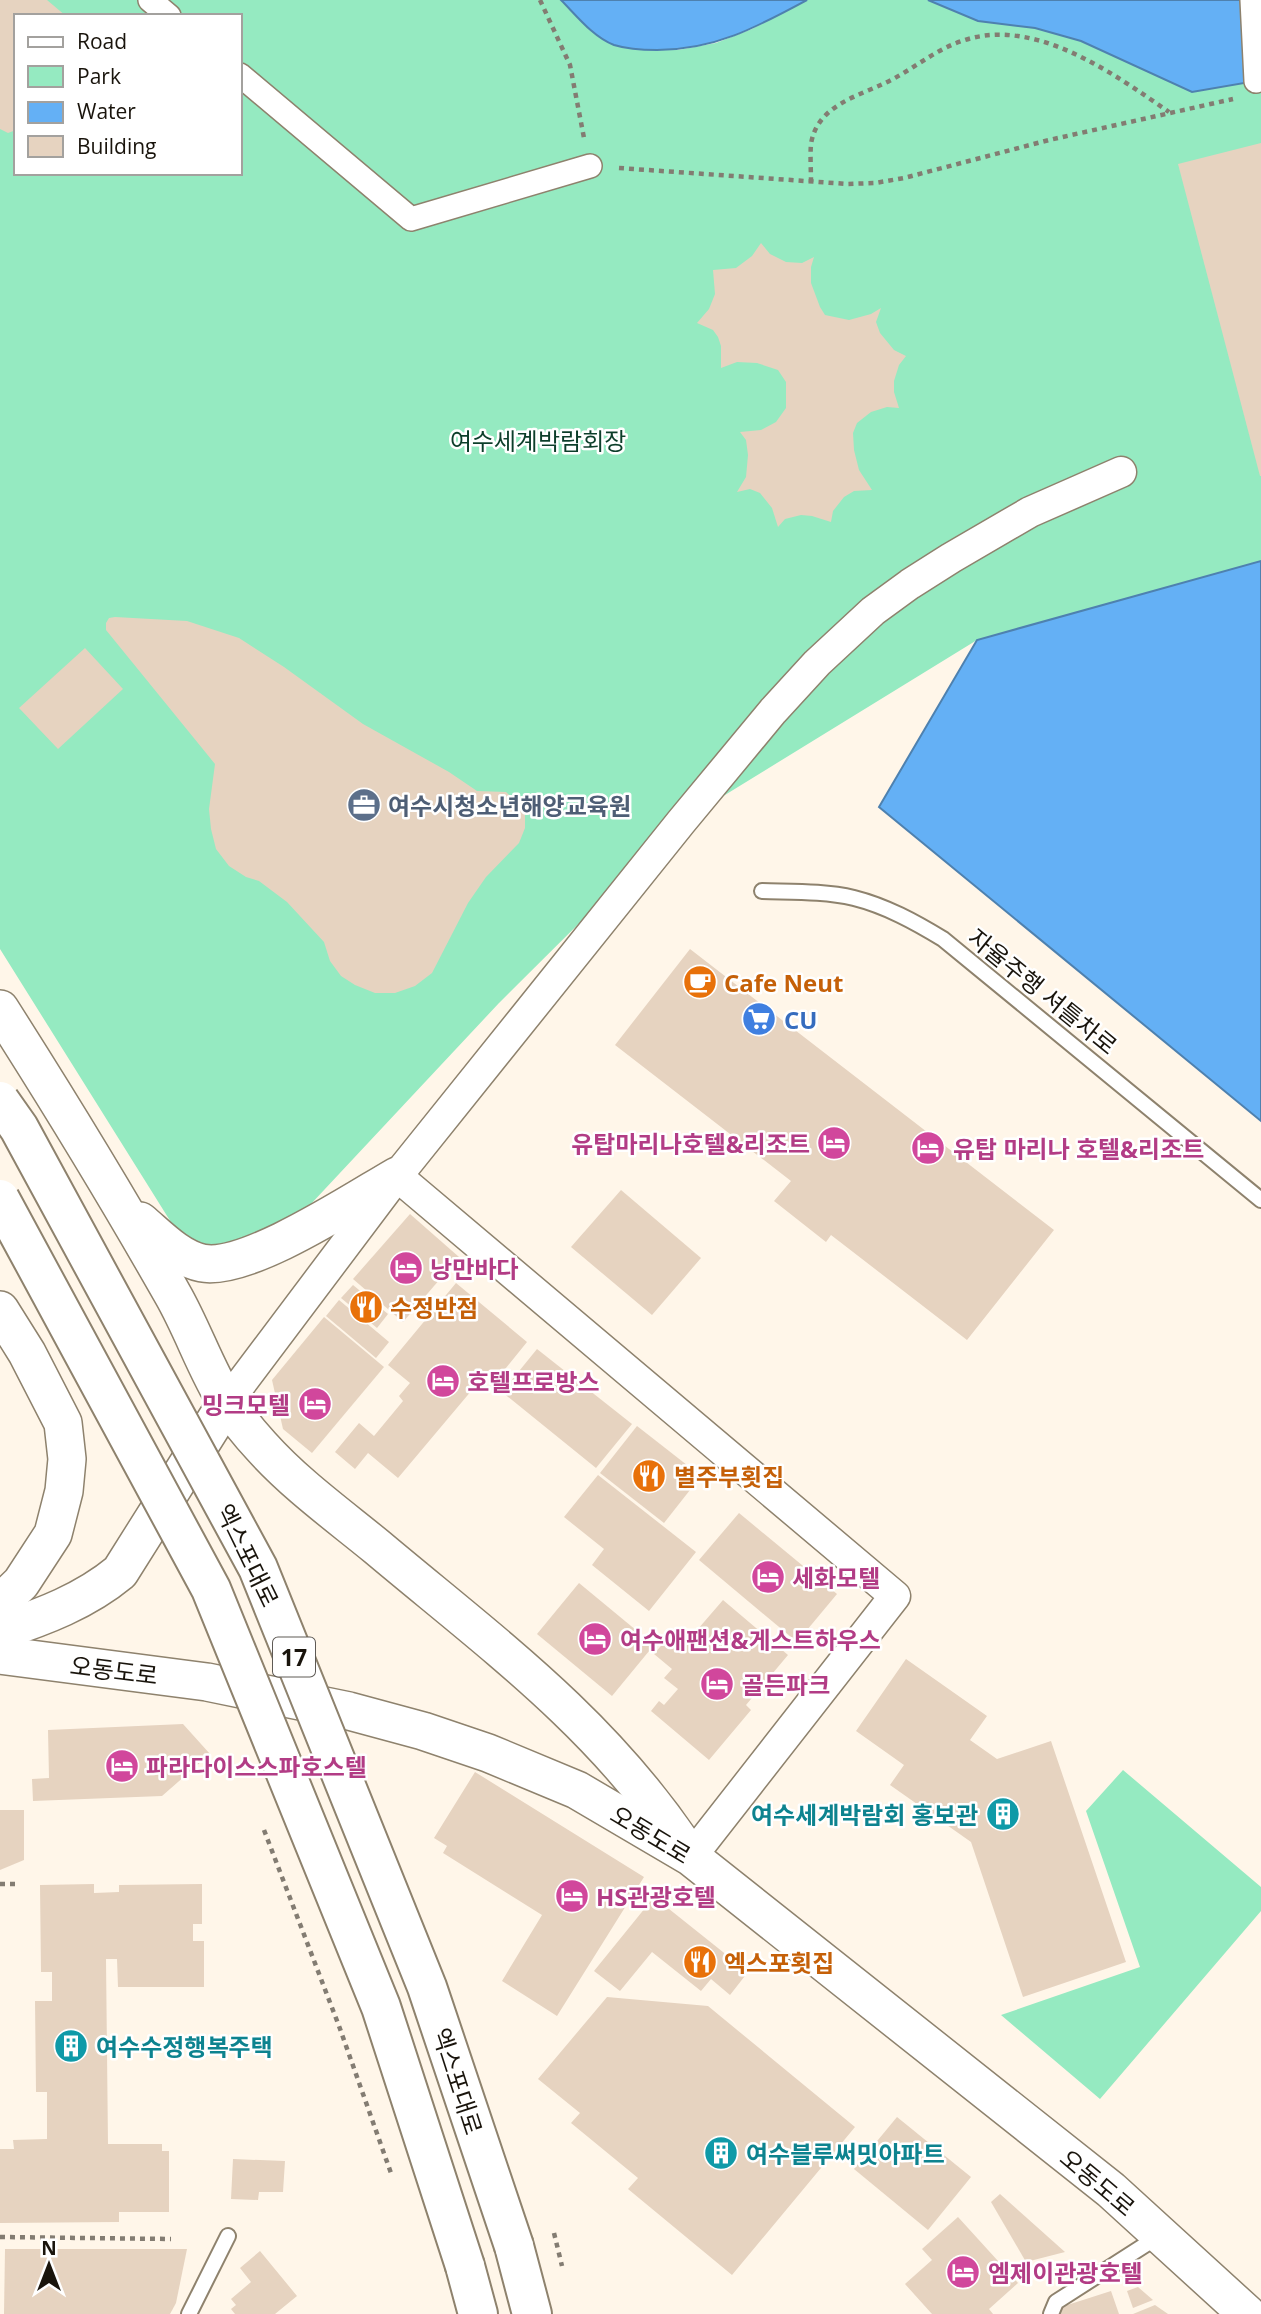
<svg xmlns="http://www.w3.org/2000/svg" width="1261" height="2314" viewBox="0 0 1261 2314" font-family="'Open Sans','Noto Sans KR',sans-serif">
	<rect width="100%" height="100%" fill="#fff6e9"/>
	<g fill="#95eac1" fill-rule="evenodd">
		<path d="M 0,0 L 561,0 L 588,27 L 678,50 L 716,43 L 752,29 L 807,0 L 928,0 L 978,21 L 1035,28 L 1081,41 L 1192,92 L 1261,80 L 1261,561 L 977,640 L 681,822 L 499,1003 L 310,1205 L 294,1219 L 223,1252 L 184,1243 L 0,949 ZM 16,16 L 240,16 L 240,173 L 16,173 Z"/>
		<path d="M 1123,1770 L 1261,1887 L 1261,1911 L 1100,2099 L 1001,2015 L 1140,1967 L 1086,1811 Z"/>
	</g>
	<g fill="#64b0f5" stroke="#4e81af" stroke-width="2">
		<path d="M 561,0 L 807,0 C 757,27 715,50 657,50 C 643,50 627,49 614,45 C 593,37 576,15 561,0 Z"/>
		<path d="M 928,0 L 1261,0 L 1256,81 L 1192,92 L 1081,41 L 1035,28 L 978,21 Z"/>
		<path d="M 1261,561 L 1261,1121 L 879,807 L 977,640 Z"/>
	</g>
	<g fill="#e6d3c0">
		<path d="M 0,0 L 47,0 L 66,16 L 16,16 L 16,130 L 8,133 L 0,129 Z"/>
		<path d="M 1261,143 L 1261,476 L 1260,476 L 1178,164 Z"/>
		<path d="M 761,243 L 770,254 L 786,262 L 802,263 L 814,257 L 811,267 L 811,283 L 820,307 L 825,315 L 849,320 L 871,314 L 881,308 L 876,322 L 880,333 L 894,350 L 906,356 L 899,365 L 894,381 L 894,392 L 899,408 L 887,407 L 871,412 L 857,423 L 853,433 L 854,450 L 859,470 L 872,490 L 854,491 L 844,497 L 833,511 L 831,522 L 812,516 L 801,515 L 785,519 L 778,527 L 772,508 L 760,493 L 750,489 L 737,492 L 746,477 L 748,455 L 746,440 L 740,432 L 761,430 L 776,422 L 786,408 L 786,382 L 778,370 L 757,363 L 737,362 L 721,368 L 721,346 L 718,337 L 713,330 L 697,323 L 709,309 L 715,294 L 713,270 L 736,268 L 752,256 Z"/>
		<path d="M 115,617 L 187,621 L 239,638 L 284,667 L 363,724 L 449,772 L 477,791 L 506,792 L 517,802 L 525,815 L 525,828 L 519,843 L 486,877 L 468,903 L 432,973 L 415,986 L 395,993 L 375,993 L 355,985 L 341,976 L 330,961 L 324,942 L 287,902 L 259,881 L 246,877 L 229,866 L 216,849 L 211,829 L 209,809 L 215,764 L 106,630 L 106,623 L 109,618 Z"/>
		<path d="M 85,648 L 123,689 L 58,749 L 19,708 Z"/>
		<path d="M 690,949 L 1054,1230 L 967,1340 L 831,1235 L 826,1242 L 774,1201 L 791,1181 L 615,1045 Z"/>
		<path d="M 621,1190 L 701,1258 L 652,1315 L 571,1247 Z"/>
		<path d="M 410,1214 L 459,1257 L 403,1322 L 353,1279 Z"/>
		<path d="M 456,1283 L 527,1342 L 497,1379 L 488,1371 L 398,1478 L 368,1453 L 355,1469 L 335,1452 L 359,1423 L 374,1436 L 403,1401 L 399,1396 L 410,1383 L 388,1365 Z"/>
		<path d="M 353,1285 L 388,1314 L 377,1328 L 341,1298 Z"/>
		<path d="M 339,1300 L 389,1342 L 376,1358 L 326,1316 Z"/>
		<path d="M 324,1317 L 384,1367 L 312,1453 L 283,1429 L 272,1380 Z"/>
		<path d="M 537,1349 L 632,1424 L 596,1468 L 502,1392 Z"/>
		<path d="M 637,1426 L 701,1476 L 664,1523 L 600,1473 Z"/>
		<path d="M 598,1475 L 696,1552 L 649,1611 L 592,1565 L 604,1549 L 564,1517 Z"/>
		<path d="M 739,1513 L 837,1594 L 797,1642 L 699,1560 Z"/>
		<path d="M 579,1583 L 654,1645 L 612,1696 L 537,1634 Z"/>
		<path d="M 723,1600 L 788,1655 L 746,1705 L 751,1710 L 709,1760 L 651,1711 L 659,1701 L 664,1705 L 678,1689 L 664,1678 L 672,1669 L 654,1654 L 672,1633 L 685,1644 Z"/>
		<path d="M 906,1659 L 987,1716 L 970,1740 L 997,1759 L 1051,1741 L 1126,1962 L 1023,1997 L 971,1842 L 890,1785 L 904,1765 L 856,1731 Z"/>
		<path d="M 183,1724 L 210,1754 L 162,1796 L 33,1801 L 32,1779 L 49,1778 L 48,1730 Z"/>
		<path d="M 475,1772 L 644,1877 L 557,2016 L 502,1981 L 542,1915 L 443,1853 L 447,1846 L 434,1838 Z"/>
		<path d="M 0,1810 L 24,1810 L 24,1860 L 0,1870 Z"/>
		<path d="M 94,1884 L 94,1893 L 119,1892 L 119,1885 L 202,1884 L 202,1924 L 193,1924 L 193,1941 L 204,1941 L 204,1987 L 118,1987 L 117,1959 L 106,1959 L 108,2144 L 162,2144 L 162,2151 L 169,2151 L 169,2212 L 119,2212 L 119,2222 L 0,2223 L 0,2149 L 14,2149 L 13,2140 L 47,2139 L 47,2092 L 36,2092 L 35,2001 L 52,2001 L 52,1972 L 41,1972 L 40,1885 Z"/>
		<path d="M 654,1897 L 748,1972 L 730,1995 L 711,1979 L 701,1991 L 652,1952 L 620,1991 L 594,1971 Z"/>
		<path d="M 607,1997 L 708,2006 L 855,2127 L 732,2275 L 628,2189 L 638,2178 L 571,2123 L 580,2113 L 538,2079 Z"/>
		<path d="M 897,2117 L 971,2177 L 928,2230 L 854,2169 Z"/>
		<path d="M 233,2159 L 285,2161 L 283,2192 L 259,2192 L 258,2200 L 231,2199 Z"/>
		<path d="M 1000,2194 L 1065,2252 L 1026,2262 L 991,2202 Z"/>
		<path d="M 958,2217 L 1018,2283 L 989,2309 L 993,2314 L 932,2314 L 905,2284 L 932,2260 L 922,2249 Z"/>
		<path d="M 5,2249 L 187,2249 L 176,2303 L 170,2314 L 4,2314 Z"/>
		<path d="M 260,2251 L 297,2296 L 275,2314 L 235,2314 L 231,2309 L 236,2305 L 231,2299 L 251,2282 L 240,2268 Z"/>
		<path d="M 1138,2287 L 1153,2300 L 1133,2308 L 1127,2291 Z"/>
		<path d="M 1111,2291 L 1119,2314 L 1060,2314 L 1058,2308 Z"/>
		<path d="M 1155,2305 L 1168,2314 L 1133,2314 Z"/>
	</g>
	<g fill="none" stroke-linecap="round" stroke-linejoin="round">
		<g stroke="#8e826d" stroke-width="18">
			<g id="service">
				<path d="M 762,891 C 792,892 824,891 854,898 C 886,906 915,922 943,939 L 1261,1200"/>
				<path d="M 189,2314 L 228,2236"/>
				<path d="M 1051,2314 L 1056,2302 L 1159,2236"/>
			</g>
		</g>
		<g stroke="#8e826d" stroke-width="26">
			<g id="pedestrian">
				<path d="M 150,0 L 169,16"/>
				<path d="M 1252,0 L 1256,81"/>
				<path d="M 240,75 L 411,219 L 590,166"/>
			</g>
		</g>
		<g stroke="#8e826d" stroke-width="33">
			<g id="minor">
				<path d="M 397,1176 L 895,1596 L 691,1857"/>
				<path d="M 227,1402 L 397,1176 L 681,822 L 773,711 L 817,663 L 873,611 L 910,584 L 951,558 L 1030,512 L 1121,472"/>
			</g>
		</g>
		<g stroke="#8e826d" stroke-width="40">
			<g id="tertiary">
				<path d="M 0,1009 C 60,1103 118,1198 173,1295 C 193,1330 206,1370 227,1403 C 237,1418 249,1433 261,1446 C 295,1484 338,1515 377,1547 C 490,1642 598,1720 682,1844"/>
				<path d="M 140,1221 C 158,1236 178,1258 202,1263 C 247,1272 355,1200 397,1176"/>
				<path d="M 0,1310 L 27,1353 L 63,1423 L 67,1459 L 64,1491 L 53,1534 L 21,1583 L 0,1603"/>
				<path d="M 0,1631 C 43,1617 85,1601 120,1572 L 227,1402"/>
				<path d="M 0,1655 L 207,1682 L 349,1711 L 423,1731 L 488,1753 L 577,1790 L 691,1857 L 1111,2190 L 1247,2314"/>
			</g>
		</g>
		<g stroke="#8e826d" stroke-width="42">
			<g id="primary">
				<path d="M 514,2246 L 532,2314"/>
				<path d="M 465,2266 L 478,2314"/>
			</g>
		</g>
		<g stroke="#837c72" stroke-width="4.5" stroke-dasharray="5 5" stroke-linecap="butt">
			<path d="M 540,0 L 570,65 L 584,138"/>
			<path d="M 619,168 L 848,184 L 875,183 L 904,178 L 1049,140 L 1233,99"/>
			<path d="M 811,182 C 811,170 810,156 811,144 C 817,106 856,97 885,83 C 913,70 935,49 965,40 C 1036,17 1114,74 1169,112"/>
			<path d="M 264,1830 L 339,2026 L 392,2176"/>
			<path d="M 0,1884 L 19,1884"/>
			<path d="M 554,2233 L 562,2266"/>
			<path d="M 0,2237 L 171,2239"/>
		</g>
		<use href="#service" stroke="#fff" stroke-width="14"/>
		<use href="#pedestrian" stroke="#fff" stroke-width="23"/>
		<use href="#minor" stroke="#fff" stroke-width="30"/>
		<use href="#tertiary" stroke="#fff" stroke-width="37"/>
		<use href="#primary" stroke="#fff" stroke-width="38"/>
		<g stroke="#8e826d" stroke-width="42" stroke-linecap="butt">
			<g id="primary-bridge">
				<path d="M 0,1101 L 19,1128 L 258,1568 L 427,1987 L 514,2246"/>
				<path d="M 0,1199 L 211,1589 L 381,2007 L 465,2266"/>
			</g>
		</g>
		<use href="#primary-bridge" stroke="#fff" stroke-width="38"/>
	</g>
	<defs>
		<g id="office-disc" transform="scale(1.75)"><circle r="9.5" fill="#5c6f8a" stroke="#fff"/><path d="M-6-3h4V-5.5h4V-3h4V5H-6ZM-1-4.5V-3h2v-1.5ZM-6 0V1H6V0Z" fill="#fff"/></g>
		<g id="cafe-disc" transform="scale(1.75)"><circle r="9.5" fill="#e8710a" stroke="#fff"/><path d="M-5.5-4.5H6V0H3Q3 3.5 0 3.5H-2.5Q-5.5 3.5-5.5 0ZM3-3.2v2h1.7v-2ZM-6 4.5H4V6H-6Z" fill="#fff"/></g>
		<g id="supermarket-disc" transform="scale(1.75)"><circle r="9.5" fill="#3f7fe0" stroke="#fff"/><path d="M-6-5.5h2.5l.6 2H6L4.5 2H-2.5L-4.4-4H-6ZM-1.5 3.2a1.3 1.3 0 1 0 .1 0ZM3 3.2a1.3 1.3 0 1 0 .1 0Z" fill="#fff"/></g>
		<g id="hotel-disc" transform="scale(1.75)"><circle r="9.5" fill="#d1479c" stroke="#fff"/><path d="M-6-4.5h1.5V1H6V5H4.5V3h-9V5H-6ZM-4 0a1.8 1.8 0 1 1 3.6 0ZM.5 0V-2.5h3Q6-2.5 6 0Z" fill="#fff"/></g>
		<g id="restaurant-disc" transform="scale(1.75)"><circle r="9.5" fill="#e8710a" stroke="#fff"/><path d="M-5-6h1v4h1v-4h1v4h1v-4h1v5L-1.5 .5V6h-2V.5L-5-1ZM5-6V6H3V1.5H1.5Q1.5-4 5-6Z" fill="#fff"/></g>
		<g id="building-disc" transform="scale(1.75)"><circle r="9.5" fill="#0f9aa8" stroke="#fff"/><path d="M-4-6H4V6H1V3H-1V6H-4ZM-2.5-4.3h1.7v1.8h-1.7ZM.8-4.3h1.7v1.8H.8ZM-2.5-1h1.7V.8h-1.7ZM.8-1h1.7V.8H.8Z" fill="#fff"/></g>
	</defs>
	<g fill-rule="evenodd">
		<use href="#office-disc" x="364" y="805"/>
		<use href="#cafe-disc" x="700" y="982"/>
		<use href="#supermarket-disc" x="759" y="1019"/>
		<use href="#hotel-disc" x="834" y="1143"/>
		<use href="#hotel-disc" x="928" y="1148"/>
		<use href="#hotel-disc" x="406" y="1268"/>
		<use href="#restaurant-disc" x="366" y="1307"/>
		<use href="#hotel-disc" x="443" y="1381"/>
		<use href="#hotel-disc" x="315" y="1404"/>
		<use href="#restaurant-disc" x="649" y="1476"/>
		<use href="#hotel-disc" x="768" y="1577"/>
		<use href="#hotel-disc" x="595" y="1639"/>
		<use href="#hotel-disc" x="717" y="1684"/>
		<use href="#hotel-disc" x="122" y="1766"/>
		<use href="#building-disc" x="1003" y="1814"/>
		<use href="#hotel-disc" x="572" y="1896"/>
		<use href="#restaurant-disc" x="700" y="1962"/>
		<use href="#building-disc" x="71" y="2046"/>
		<use href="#building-disc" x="721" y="2153"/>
		<use href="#hotel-disc" x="963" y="2272"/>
	</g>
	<g text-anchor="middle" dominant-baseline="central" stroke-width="5" stroke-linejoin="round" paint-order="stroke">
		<rect fill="#fff" stroke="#5e5a55" stroke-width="2" x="273" y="1637.5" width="42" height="39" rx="5"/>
		<g font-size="23" font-weight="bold" fill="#19140c">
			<text x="294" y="1657">17</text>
		</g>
		<g font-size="24" fill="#0c3e2a" stroke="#fff">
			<text x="538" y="440">여수세계박람회장</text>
		</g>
		<g font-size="24" font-weight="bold" fill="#4e5e75" stroke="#fff" text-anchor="start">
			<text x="388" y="805">여수시청소년해양교육원</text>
		</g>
		<g font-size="24" font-weight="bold" fill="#c56008" stroke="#fff" text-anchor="start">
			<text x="724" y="982">Cafe Neut</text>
			<text x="390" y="1307">수정반점</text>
			<text x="674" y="1476">별주부횟집</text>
			<text x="724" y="1962">엑스포횟집</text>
		</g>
		<g font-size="24" fill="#19140c" stroke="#fff">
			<text transform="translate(1043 991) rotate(39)">자율주행 셔틀차로</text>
			<text transform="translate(248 1555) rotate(64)">엑스포대로</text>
			<text transform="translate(114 1670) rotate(7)">오동도로</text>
			<text transform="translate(651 1834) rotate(31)">오동도로</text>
			<text transform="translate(458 2081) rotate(72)">엑스포대로</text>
			<text transform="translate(1098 2182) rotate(40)">오동도로</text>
		</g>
		<g font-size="24" font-weight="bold" fill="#366cbe" stroke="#fff" text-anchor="start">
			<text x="784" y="1019">CU</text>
		</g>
		<g font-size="24" font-weight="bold" fill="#b23c85" stroke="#fff" text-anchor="start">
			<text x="810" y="1143" text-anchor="end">유탑마리나호텔&amp;리조트</text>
			<text x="953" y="1148">유탑 마리나 호텔&amp;리조트</text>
			<text x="430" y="1268">낭만바다</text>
			<text x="467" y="1381">호텔프로방스</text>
			<text x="290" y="1404" text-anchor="end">밍크모텔</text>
			<text x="792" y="1577">세화모텔</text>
			<text x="620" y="1639">여수애팬션&amp;게스트하우스</text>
			<text x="742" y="1684">골든파크</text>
			<text x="146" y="1766">파라다이스스파호스텔</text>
			<text x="596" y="1896">HS관광호텔</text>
			<text x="988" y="2272">엠제이관광호텔</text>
		</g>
		<g font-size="24" font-weight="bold" fill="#0d838f" stroke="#fff" text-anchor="start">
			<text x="978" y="1814" text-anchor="end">여수세계박람회 홍보관</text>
			<text x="96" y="2046">여수수정행복주택</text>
			<text x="746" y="2153">여수블루써밋아파트</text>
		</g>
	</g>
	<rect x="14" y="14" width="228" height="161" fill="#ffffff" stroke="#a3a19e" stroke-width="2"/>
	<rect x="28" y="37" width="35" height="10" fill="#ffffff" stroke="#a3a19e" stroke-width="2"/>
	<text x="77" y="49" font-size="21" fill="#19140c">Road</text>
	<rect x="28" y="66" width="35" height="21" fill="#95eac1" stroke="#a3a19e" stroke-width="2"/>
	<text x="77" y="84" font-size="21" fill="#19140c">Park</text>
	<rect x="28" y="102" width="35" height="21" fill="#64b0f5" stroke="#a3a19e" stroke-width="2"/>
	<text x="77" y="119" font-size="21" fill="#19140c">Water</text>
	<rect x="28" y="136" width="35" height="21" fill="#e6d3c0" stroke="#a3a19e" stroke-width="2"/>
	<text x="77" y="154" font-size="21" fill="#19140c">Building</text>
	<g transform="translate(49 2265)" stroke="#ffffff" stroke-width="5" paint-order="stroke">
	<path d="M0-5L12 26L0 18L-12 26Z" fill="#19140c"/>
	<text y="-10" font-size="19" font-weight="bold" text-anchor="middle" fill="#19140c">N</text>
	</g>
</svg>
